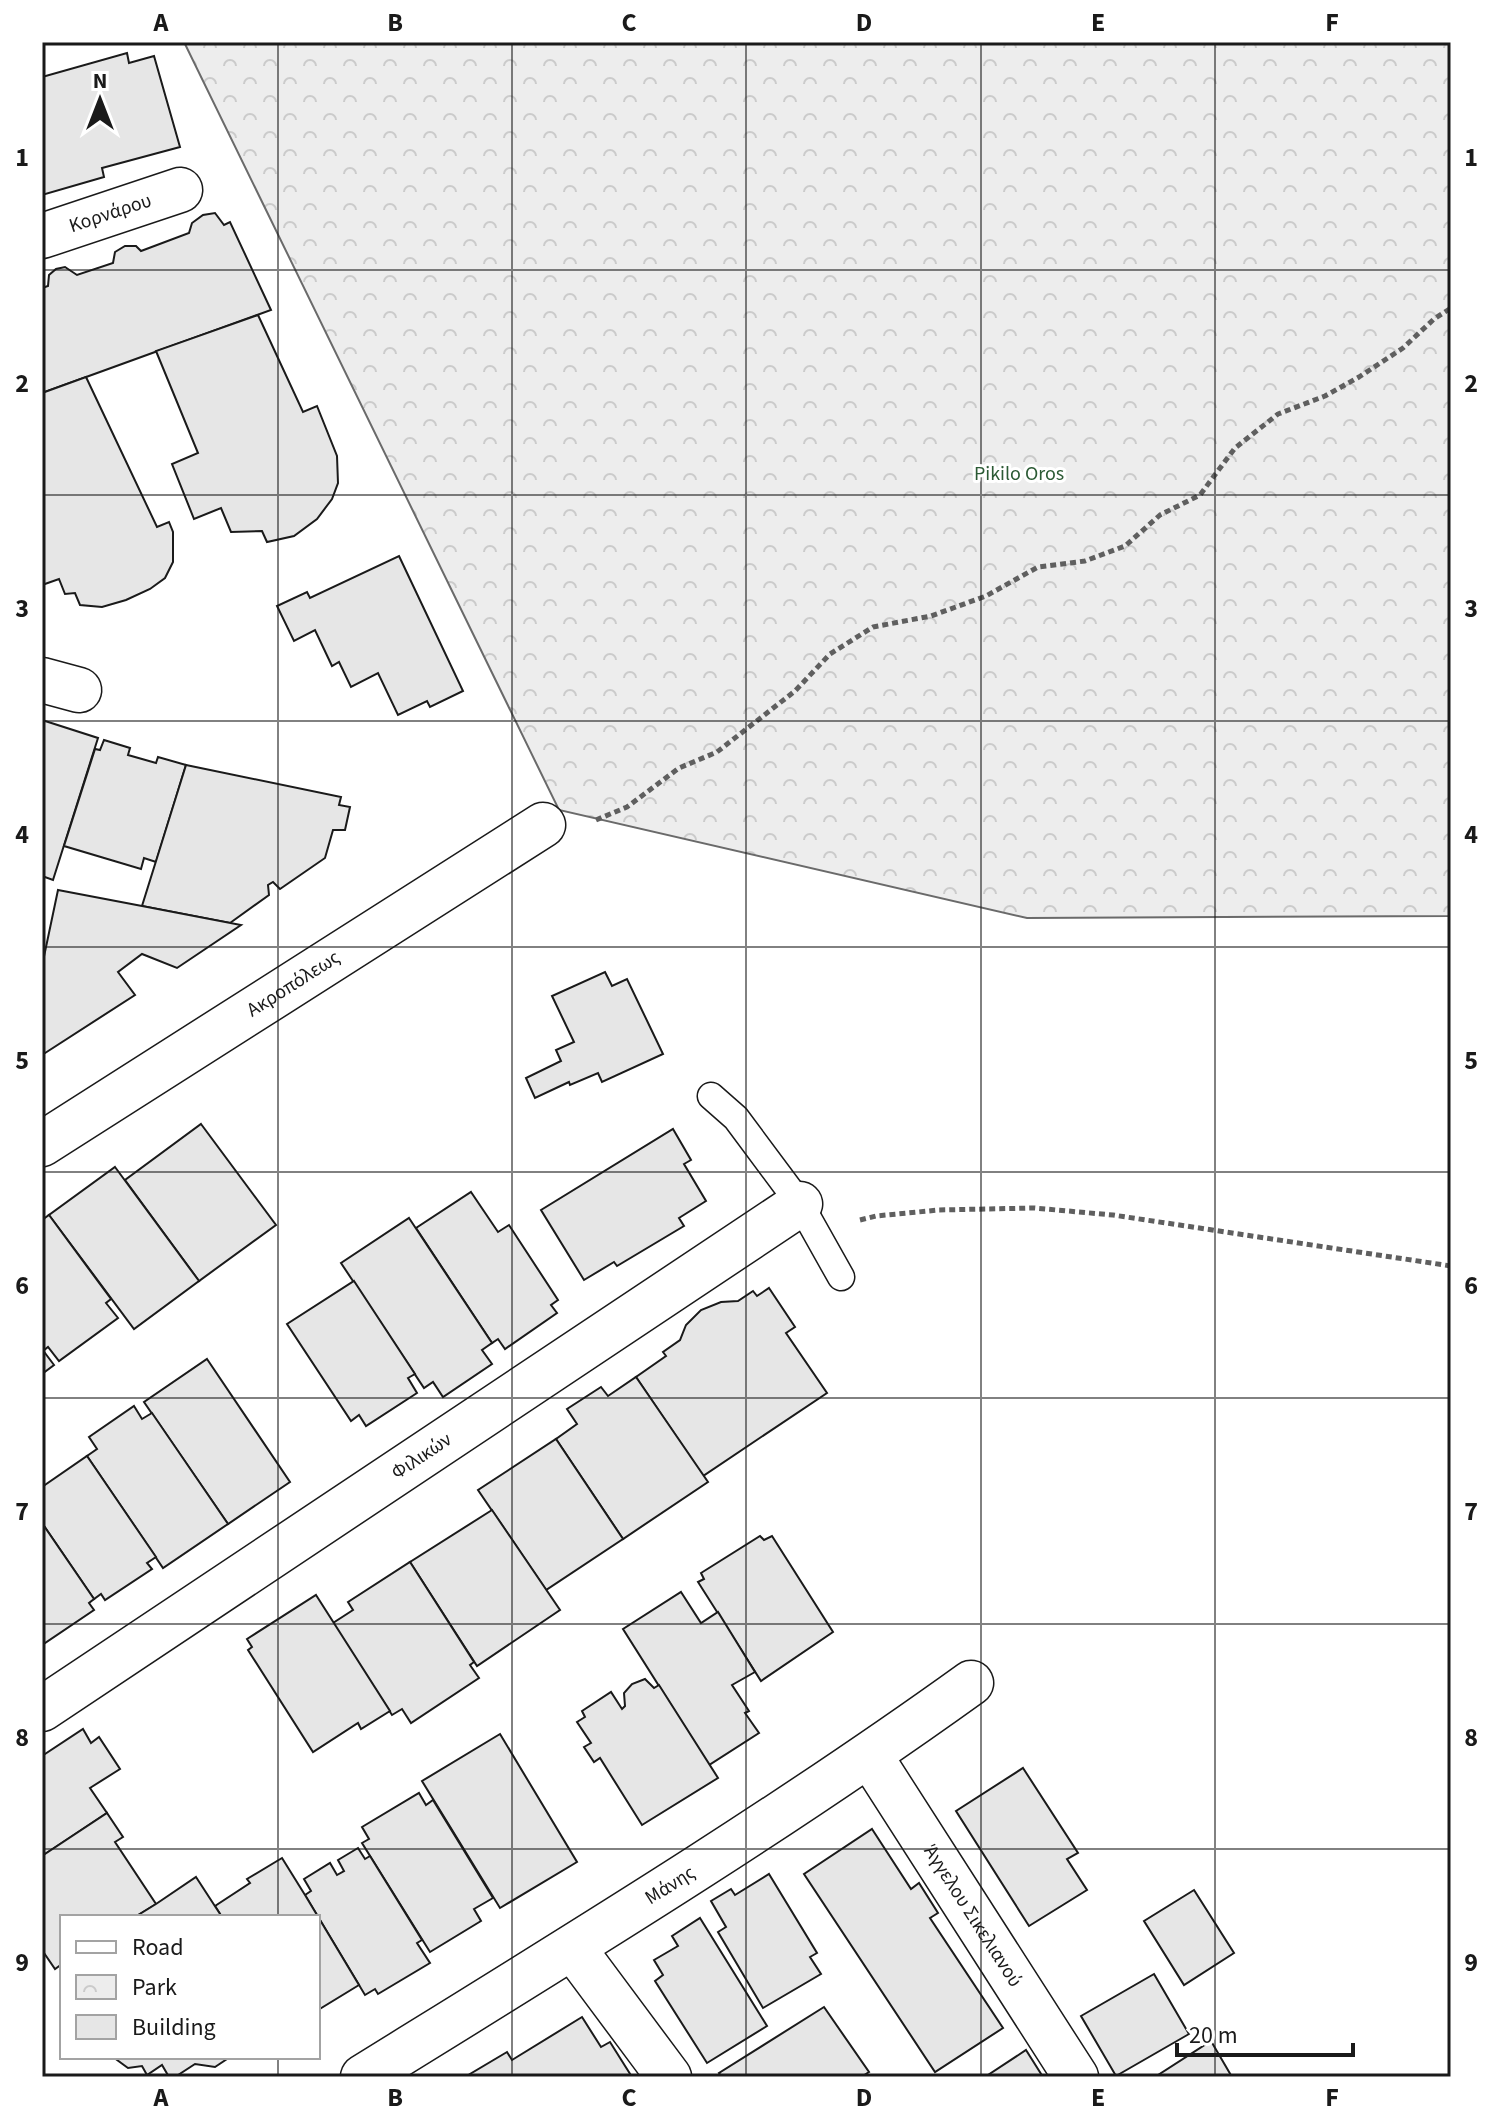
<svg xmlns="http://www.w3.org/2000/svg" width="1493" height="2119" viewBox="0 0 1493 2119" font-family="'Source Sans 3',sans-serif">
	<defs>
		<pattern id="park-crowns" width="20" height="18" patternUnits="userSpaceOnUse" patternTransform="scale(2)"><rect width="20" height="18" fill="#ededed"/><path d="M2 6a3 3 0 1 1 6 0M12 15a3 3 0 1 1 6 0" fill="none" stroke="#cbcbcb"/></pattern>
	</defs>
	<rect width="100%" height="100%" fill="#fff"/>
	<path fill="url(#park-crowns)" stroke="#6a6a6a" stroke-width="2" d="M 184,42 L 1451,42 L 1451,916 L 1027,918 L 559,810 Z"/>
	<g fill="#e6e6e6" stroke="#1a1a1a" stroke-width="2">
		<path d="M 127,53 L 129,63 L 154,56 L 180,147 L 102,168 L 104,177 L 42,195 L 42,77 Z"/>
		<path d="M 215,213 L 224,225 L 230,222 L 271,310 L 42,393 L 42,288 L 48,286 L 49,275 L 56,269 L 65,267 L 77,275 L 113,263 L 115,252 L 125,246 L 136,246 L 141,251 L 189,233 L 192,223 L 203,215 Z"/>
		<path d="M 258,315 L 303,412 L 317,406 L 337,456 L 338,483 L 332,499 L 317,519 L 294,536 L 267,542 L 262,531 L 231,532 L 221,508 L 194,519 L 172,464 L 198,453 L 156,351 Z"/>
		<path d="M 86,377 L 157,527 L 169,522 L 173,532 L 173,562 L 165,578 L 150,589 L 126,600 L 102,607 L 80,605 L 75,593 L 65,594 L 59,579 L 42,585 L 42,393 Z"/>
		<path d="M 399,556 L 463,691 L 430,707 L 427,701 L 398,715 L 378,673 L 351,687 L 339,662 L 332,666 L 315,630 L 294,641 L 277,606 L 307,592 L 310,598 Z"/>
		<path d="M 42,720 L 98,738 L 53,880 L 42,876 Z"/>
		<path d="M 104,740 L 130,748 L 128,755 L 156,763 L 158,757 L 186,765 L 156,862 L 144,858 L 141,869 L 64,846 L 95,749 L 100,750 Z"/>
		<path d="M 186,765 L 341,797 L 339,805 L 350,807 L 345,830 L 333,830 L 325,858 L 280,889 L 273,882 L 268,885 L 269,895 L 230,923 L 142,906 Z"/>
		<path d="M 58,890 L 142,906 L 241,925 L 177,968 L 142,954 L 118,972 L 135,995 L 42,1055 L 42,966 Z"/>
		<path d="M 605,972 L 612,986 L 627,979 L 663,1054 L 602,1082 L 598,1073 L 570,1085 L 569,1082 L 535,1098 L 526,1078 L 561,1061 L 556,1050 L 574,1042 L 552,996 Z"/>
		<path d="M 201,1124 L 276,1225 L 199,1281 L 125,1180 Z"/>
		<path d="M 673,1129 L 691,1160 L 684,1164 L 706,1201 L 679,1218 L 684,1226 L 617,1266 L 614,1262 L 584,1280 L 541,1210 Z"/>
		<path d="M 115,1167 L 199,1281 L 134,1329 L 49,1215 Z"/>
		<path d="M 471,1192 L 498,1232 L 509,1225 L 558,1300 L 551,1305 L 557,1313 L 505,1349 L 498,1339 L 492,1343 L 416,1228 Z"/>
		<path d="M 49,1215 L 111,1299 L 106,1303 L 118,1318 L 59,1361 L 48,1347 L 43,1351 L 42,1349 L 42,1220 Z"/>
		<path d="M 409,1218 L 492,1343 L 482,1350 L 492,1364 L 443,1397 L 433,1382 L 424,1388 L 341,1263 Z"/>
		<path d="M 354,1281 L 415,1374 L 408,1378 L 417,1393 L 366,1426 L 359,1415 L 351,1421 L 287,1324 Z"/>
		<path d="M 769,1288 L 795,1327 L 786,1333 L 827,1393 L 703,1476 L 636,1377 L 666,1356 L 663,1352 L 680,1340 L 686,1325 L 701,1310 L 721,1302 L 738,1301 L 753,1291 L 757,1296 Z"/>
		<path d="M 42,1349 L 54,1365 L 42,1374 Z"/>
		<path d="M 207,1359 L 290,1482 L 228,1524 L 144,1402 Z"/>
		<path d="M 636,1377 L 708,1482 L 623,1539 L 556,1439 L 577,1424 L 567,1409 L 601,1387 L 608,1396 Z"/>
		<path d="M 134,1406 L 142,1419 L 152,1413 L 228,1524 L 163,1568 L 87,1456 L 97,1449 L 89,1437 Z"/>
		<path d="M 556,1439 L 623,1539 L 546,1590 L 478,1490 Z"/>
		<path d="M 87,1456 L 156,1557 L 147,1563 L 152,1569 L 105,1600 L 101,1594 L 94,1599 L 42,1523 L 42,1487 Z"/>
		<path d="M 492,1510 L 560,1610 L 477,1666 L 410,1562 Z"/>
		<path d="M 42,1523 L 94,1599 L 89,1603 L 94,1610 L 42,1645 Z"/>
		<path d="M 760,1536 L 764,1540 L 772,1536 L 833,1632 L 761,1681 L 698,1582 L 704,1579 L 701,1573 Z"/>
		<path d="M 410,1562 L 474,1662 L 470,1665 L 479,1678 L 411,1723 L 402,1709 L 392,1715 L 333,1623 L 353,1610 L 348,1602 Z"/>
		<path d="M 681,1592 L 701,1623 L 718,1612 L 755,1672 L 732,1685 L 749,1711 L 745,1713 L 759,1733 L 709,1765 L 623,1629 Z"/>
		<path d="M 316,1595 L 390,1711 L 361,1729 L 358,1723 L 313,1752 L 248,1650 L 252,1647 L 247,1639 Z"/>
		<path d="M 645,1679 L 654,1688 L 659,1685 L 718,1778 L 642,1825 L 600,1758 L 594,1762 L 584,1747 L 591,1743 L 577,1722 L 585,1717 L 582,1711 L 611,1692 L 622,1709 L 625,1706 L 624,1693 L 632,1684 Z"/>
		<path d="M 83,1729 L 91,1743 L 99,1737 L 120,1769 L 90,1788 L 107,1813 L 42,1856 L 42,1756 Z"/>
		<path d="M 500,1734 L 577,1862 L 500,1908 L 422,1781 Z"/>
		<path d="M 1023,1768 L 1078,1853 L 1067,1859 L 1087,1890 L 1029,1926 L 956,1811 Z"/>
		<path d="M 419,1793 L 426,1805 L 433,1800 L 493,1898 L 474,1909 L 481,1921 L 430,1952 L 362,1843 L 369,1839 L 362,1827 Z"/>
		<path d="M 107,1813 L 123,1837 L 115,1842 L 156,1904 L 135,1917 L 62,1917 L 62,1964 L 55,1969 L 42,1950 L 42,1856 Z"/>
		<path d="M 872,1829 L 911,1889 L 919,1883 L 938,1913 L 930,1918 L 1003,2028 L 935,2072 L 804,1874 Z"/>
		<path d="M 358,1848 L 365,1859 L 370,1856 L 422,1940 L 417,1943 L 430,1963 L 378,1994 L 375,1989 L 365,1995 L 305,1895 L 311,1891 L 304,1879 L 330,1863 L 337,1875 L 344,1871 L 338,1860 Z"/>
		<path d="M 282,1858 L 305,1895 L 359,1985 L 318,2010 L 318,1917 L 222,1917 L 215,1906 L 250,1883 L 247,1879 Z"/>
		<path d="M 769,1874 L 817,1953 L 810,1957 L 821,1974 L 763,2008 L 718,1932 L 726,1927 L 711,1901 L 731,1889 L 735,1895 Z"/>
		<path d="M 196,1877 L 222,1917 L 135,1917 L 156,1904 Z"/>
		<path d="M 1194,1890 L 1234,1953 L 1184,1985 L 1144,1921 Z"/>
		<path d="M 700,1918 L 767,2026 L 707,2063 L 655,1981 L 663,1975 L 654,1960 L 678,1946 L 672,1936 Z"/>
		<path d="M 1154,1974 L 1189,2034 L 1116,2076 L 1081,2016 Z"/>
		<path d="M 824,2007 L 869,2072 L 861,2077 L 722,2077 L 719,2073 Z"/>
		<path d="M 582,2017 L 601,2047 L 610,2042 L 632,2077 L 465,2077 L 507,2052 L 512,2060 Z"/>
		<path d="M 1211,2041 L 1232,2077 L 1155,2077 Z"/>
		<path d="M 1026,2050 L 1043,2077 L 985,2077 Z"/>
		<path d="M 113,2057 L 230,2057 L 215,2067 L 195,2064 L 175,2077 L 169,2077 L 162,2065 L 147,2075 L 142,2066 L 128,2068 Z"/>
	</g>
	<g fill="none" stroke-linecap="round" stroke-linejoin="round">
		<g stroke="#1a1a1a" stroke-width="29">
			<path id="service" d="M 711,1096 L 736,1118 L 800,1204 L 841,1277"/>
		</g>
		<g stroke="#1a1a1a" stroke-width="47">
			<g id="minor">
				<path id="s1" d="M 42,236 L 180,190"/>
				<path d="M 42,680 L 79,690"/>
				<path id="s2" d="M 42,1144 L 543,825"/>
				<path id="s3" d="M 42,1709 L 800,1204"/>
				<path id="s4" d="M 870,1756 L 1076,2077"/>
				<path d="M 573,1948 L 669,2077"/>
				<path id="s5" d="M 363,2077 C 568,1950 775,1824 971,1683"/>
			</g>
		</g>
		<g stroke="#5f5f5f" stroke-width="5" stroke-dasharray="6 4" stroke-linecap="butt">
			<path d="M 596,820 L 627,807 L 679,768 L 717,752 L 795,691 L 830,654 L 873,627 L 931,616 L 986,596 L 1038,567 L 1085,561 L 1125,546 L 1160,515 L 1200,495 L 1235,448 L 1278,414 L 1325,396 L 1359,377 L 1403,348 L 1434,319 L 1451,308"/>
			<path d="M 860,1220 L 876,1216 L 939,1210 L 1034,1208 L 1113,1215 L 1451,1266"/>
		</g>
		<use href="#service" stroke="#fff" stroke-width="26"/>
		<use href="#minor" stroke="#fff" stroke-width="44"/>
	</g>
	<path fill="none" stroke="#1a1a1a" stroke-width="2" stroke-opacity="0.55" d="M 278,42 L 278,1917M 512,42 L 512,2077M 746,42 L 746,2077M 981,42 L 981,2077M 1215,42 L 1215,2077M 42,270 L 1451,270M 42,495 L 1451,495M 42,721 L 1451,721M 42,947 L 1451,947M 42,1172 L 1451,1172M 42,1398 L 1451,1398M 42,1624 L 1451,1624M 42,1849 L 1451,1849M 278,2057 L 278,2077"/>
	<g text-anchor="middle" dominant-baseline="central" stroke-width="6" stroke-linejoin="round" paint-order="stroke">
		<g font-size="20" fill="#1a1a1a" stroke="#fff">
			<text stroke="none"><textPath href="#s1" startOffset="72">Κορνάρου</textPath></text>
			<text stroke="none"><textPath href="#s2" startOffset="298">Ακροπόλεως</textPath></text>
			<text stroke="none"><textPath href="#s3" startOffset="456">Φιλικών</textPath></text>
			<text stroke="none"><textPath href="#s5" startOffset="362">Μάνης</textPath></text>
			<text stroke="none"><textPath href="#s4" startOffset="190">Άγγελου Σικελιανού</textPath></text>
		</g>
		<g font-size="20" fill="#2b5a34" stroke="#fff">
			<text x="1019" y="474">Pikilo Oros</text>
		</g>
	</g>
	<rect width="1493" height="2119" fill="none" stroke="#ffffff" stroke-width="88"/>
	<rect x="60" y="1915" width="260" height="144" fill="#ffffff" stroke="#a3a3a3" stroke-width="2"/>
	<rect x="76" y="1941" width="40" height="12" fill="#ffffff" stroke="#a3a3a3" stroke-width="2"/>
	<text x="132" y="1955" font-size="24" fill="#1a1a1a">Road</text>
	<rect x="76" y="1975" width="40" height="24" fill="url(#park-crowns)" stroke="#a3a3a3" stroke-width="2"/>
	<text x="132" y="1995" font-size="24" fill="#1a1a1a">Park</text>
	<rect x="76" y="2015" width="40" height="24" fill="#e6e6e6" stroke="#a3a3a3" stroke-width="2"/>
	<text x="132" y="2035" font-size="24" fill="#1a1a1a">Building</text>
	<g transform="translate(100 100)" stroke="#ffffff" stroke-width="6" paint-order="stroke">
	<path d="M0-6L14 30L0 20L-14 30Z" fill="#1a1a1a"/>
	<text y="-12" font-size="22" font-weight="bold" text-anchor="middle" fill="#1a1a1a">N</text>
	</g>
	<path d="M1177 2043v12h176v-12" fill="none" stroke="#1a1a1a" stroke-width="4"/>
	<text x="1189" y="2043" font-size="24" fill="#1a1a1a" stroke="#ffffff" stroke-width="6" paint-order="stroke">20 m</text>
	<rect x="44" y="44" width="1405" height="2031" fill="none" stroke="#1a1a1a" stroke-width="3"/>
	<g font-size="26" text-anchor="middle" font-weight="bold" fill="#1a1a1a">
		<text x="161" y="31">A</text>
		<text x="395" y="31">B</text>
		<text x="629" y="31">C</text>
		<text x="864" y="31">D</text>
		<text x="1098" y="31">E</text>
		<text x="1332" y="31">F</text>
		<text x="22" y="166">1</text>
		<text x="1471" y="166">1</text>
		<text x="22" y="392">2</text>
		<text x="1471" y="392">2</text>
		<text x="22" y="617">3</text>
		<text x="1471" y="617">3</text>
		<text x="22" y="843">4</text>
		<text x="1471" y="843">4</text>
		<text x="22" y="1069">5</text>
		<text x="1471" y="1069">5</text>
		<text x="22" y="1294">6</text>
		<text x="1471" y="1294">6</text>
		<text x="22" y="1520">7</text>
		<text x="1471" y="1520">7</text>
		<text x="22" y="1746">8</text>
		<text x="1471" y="1746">8</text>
		<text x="22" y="1971">9</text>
		<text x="1471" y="1971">9</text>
		<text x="161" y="2106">A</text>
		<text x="395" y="2106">B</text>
		<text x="629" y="2106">C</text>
		<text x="864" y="2106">D</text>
		<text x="1098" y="2106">E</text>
		<text x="1332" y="2106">F</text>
	</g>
</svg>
